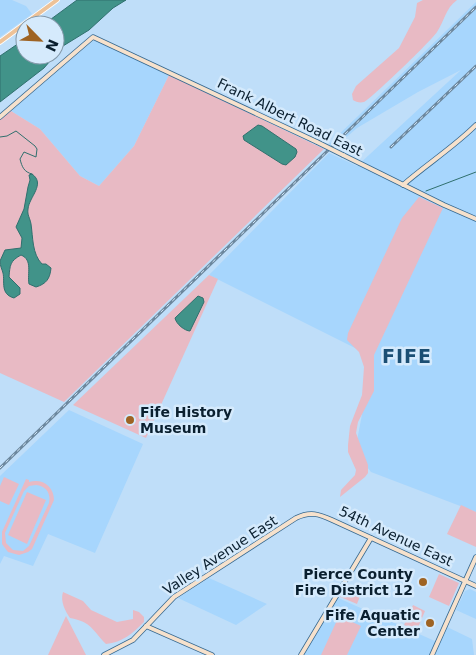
<svg xmlns="http://www.w3.org/2000/svg" width="476" height="655" viewBox="0 0 476 655" font-family="'DejaVu Sans',sans-serif">
	<rect width="100%" height="100%" fill="#bfdef9"/>
	<g fill="#a7d6fd">
		<path d="M 0,0 L 12,0 L 26,6 L 32,14 L 0,37 Z"/>
		<path d="M 476,2 L 476,512 L 371,472 L 355,451 L 373,357 L 209,275 L 329,153 L 357,166 L 461,70 L 418,92 L 357,128 L 334,148 L 328,145 Z"/>
		<path d="M 93,41 L 97,41 L 169,75 L 134,146 L 99,186 L 80,176 L 40,129 L 11,111 Z"/>
		<path d="M 69,410 L 143,444 L 95,553 L 48,534 L 33,566 L 4,556 L 0,564 L 0,476 Z"/>
		<path d="M 209,578 L 267,604 L 236,625 L 178,598 Z"/>
		<path d="M 470,589 L 476,592 L 476,619 L 456,610 L 465,591 Z"/>
		<path d="M 336,597 L 437,642 L 445,626 L 472,639 L 474,655 L 301,655 Z"/>
	</g>
	<g fill="#e8bac4" fill-rule="evenodd">
		<path d="M 423,0 L 457,0 C 445,9 445,20 437,32 C 432,40 370,100 364,102 C 360,103 356,102 353,100 L 352,94 L 356,86 L 399,48 L 415,17 L 417,3 Z"/>
		<path d="M 169,75 L 324,149 L 64,402 L 0,373 L 0,119 L 11,111 L 40,129 L 80,176 L 99,186 L 134,146 Z"/>
		<path d="M 419,197 L 443,208 L 374,355 L 374,391 L 358,422 L 356,433 L 368,465 L 368,473 L 365,477 L 340,497 L 341,490 L 355,475 L 356,470 L 348,452 L 348,445 L 350,426 L 362,395 L 364,367 L 359,352 L 347,340 L 348,333 L 402,218 Z"/>
		<path d="M 209,275 L 218,279 L 146,438 L 73,405 Z"/>
		<path d="M 4,477 L 19,484 L 9,505 L 0,501 L 0,486 Z"/>
		<path d="M 26,479 L 29,480 L 29,482 C 42,478 54,486 54,500 L 32,549 L 28,552 L 19,555 L 8,552 L 2,544 L 2,532 ZM 36,485 C 46,486 51,493 49,503 L 29,546 L 23,551 L 13,550 L 6,543 L 5,533 L 24,491 L 29,486 Z"/>
		<path d="M 27,492 L 46,500 L 27,544 L 8,535 Z"/>
		<path d="M 461,505 L 476,512 L 476,547 L 447,534 Z"/>
		<path d="M 439,574 L 459,583 L 449,606 L 429,597 Z"/>
		<path d="M 347,584 L 362,591 L 357,604 L 338,596 Z"/>
		<path d="M 63,592 L 83,601 L 91,610 L 117,622 L 133,619 L 133,610 L 139,612 L 144,617 L 144,622 C 132,634 123,642 106,644 C 92,630 92,622 70,618 C 65,611 60,601 63,592 Z"/>
		<path d="M 413,605 L 425,611 L 417,630 L 404,625 Z"/>
		<path d="M 66,616 L 86,655 L 48,655 Z"/>
		<path d="M 339,616 L 361,626 L 347,655 L 321,655 Z"/>
	</g>
	<g fill="#419389" stroke="#30706e">
		<path d="M 77,0 L 126,0 L 113,8 L 89,30 L 63,46 L 44,68 L 0,102 L 0,56 L 25,39 L 25,55 L 55,55 L 55,25 L 43,25 Z"/>
		<path d="M 258,125 L 262,126 L 296,149 L 297,152 L 295,157 L 286,165 L 282,164 L 244,140 L 243,136 Z"/>
		<path d="M 32,174 C 46,184 29,197 28,209 C 27,215 30,218 31,224 C 33,237 32,254 42,264 L 46,264 L 51,268 C 50,279 46,284 36,287 L 29,284 C 27,273 33,260 21,255 C 10,261 10,265 9,277 L 20,288 L 20,294 L 14,298 C 0,294 5,282 3,273 C 2,269 0,266 0,261 L 5,250 L 21,248 L 22,238 L 16,227 L 24,209 L 28,187 L 30,180 L 29,175 Z"/>
		<path d="M 198,296 L 203,298 L 204,302 L 190,331 C 185,331 176,324 175,318 Z"/>
	</g>
	<g fill="none" stroke-linecap="round" stroke-linejoin="round">
		<g stroke="#30706e" stroke-width="1">
			<path d="M 0,137 L 7,136 L 16,131 L 35,146 L 37,149 L 36,157 L 24,152 L 20,159 C 22,167 24,172 32,174"/>
			<path d="M 426,191 L 476,172"/>
		</g>
		<g stroke="#376990" stroke-width="5.5">
			<g id="secondary">
				<path d="M 0,117 L 93,37 L 317,142"/>
				<path d="M 343,155 L 444,205 L 476,219"/>
				<path d="M 403,185 C 427,164 454,147 476,125"/>
				<path d="M 146,626 L 212,655"/>
				<path d="M 104,655 L 133,640 L 174,597 L 296,518 C 310,511 319,514 332,520 L 476,586"/>
				<path d="M 301,655 L 371,538"/>
				<path d="M 432,655 L 476,557"/>
			</g>
		</g>
		<g stroke="#fff" stroke-width="5.5">
			<path id="primary" d="M 0,42 L 57,0"/>
		</g>
		<use href="#secondary" stroke="#f6e1cc" stroke-width="4"/>
		<use href="#primary" stroke="#edc298" stroke-width="4"/>
		<g stroke="#6c879d" stroke-width="3">
			<g id="rail">
				<path d="M 391,147 L 476,66"/>
				<path d="M 0,468 C 158,314 318,161 476,7"/>
			</g>
		</g>
		<use href="#rail" stroke="#d5eafc" stroke-width="1" stroke-dasharray="4" stroke-linecap="butt"/>
		<g stroke="#376990" stroke-width="5.5" stroke-linecap="butt">
			<path id="secondary-bridge" d="M 317,142 L 343,155"/>
		</g>
		<use href="#secondary-bridge" stroke="#f6e1cc" stroke-width="4"/>
	</g>
	<g fill="#9e6323" stroke="#d5eafc" stroke-width="2">
		<circle cx="130" cy="420" r="5"/>
		<circle cx="423" cy="582" r="5"/>
		<circle cx="430" cy="623" r="5"/>
	</g>
	<g text-anchor="middle" dominant-baseline="central" stroke-width="5" stroke-linejoin="round" paint-order="stroke">
		<g font-size="14" fill="#0a1f2f" stroke="#d5eafc">
			<text transform="translate(290 117) rotate(26)">Frank Albert Road East</text>
			<text transform="translate(396 536) rotate(25)">54th Avenue East</text>
			<text transform="translate(220 555) rotate(-33)">Valley Avenue East</text>
		</g>
		<g font-size="14" font-weight="bold" fill="#0a1f2f" stroke="#d5eafc" text-anchor="end">
			<text x="140" y="412" text-anchor="start">Fife History<tspan x="140" dy="16">Museum</tspan></text>
			<text x="413" y="574">Pierce County<tspan x="413" dy="16">Fire District 12</tspan></text>
			<text x="420" y="615">Fife Aquatic<tspan x="420" dy="16">Center</tspan></text>
		</g>
		<g font-size="19" font-weight="bold" letter-spacing="1" fill="#1b4f74" stroke="#d5eafc">
			<text x="407" y="356">FIFE</text>
		</g>
	</g>
	<g transform="translate(40 40) rotate(114)"><circle r="24" fill="#d5eafc" stroke="#8499aa"/>
	<path d="M0-4L9 19L0 12L-9 19Z" fill="#9e6323"/>
	<text y="-8" font-size="14" font-weight="bold" text-anchor="middle" fill="#0a1f2f">N</text>
	</g>
</svg>
